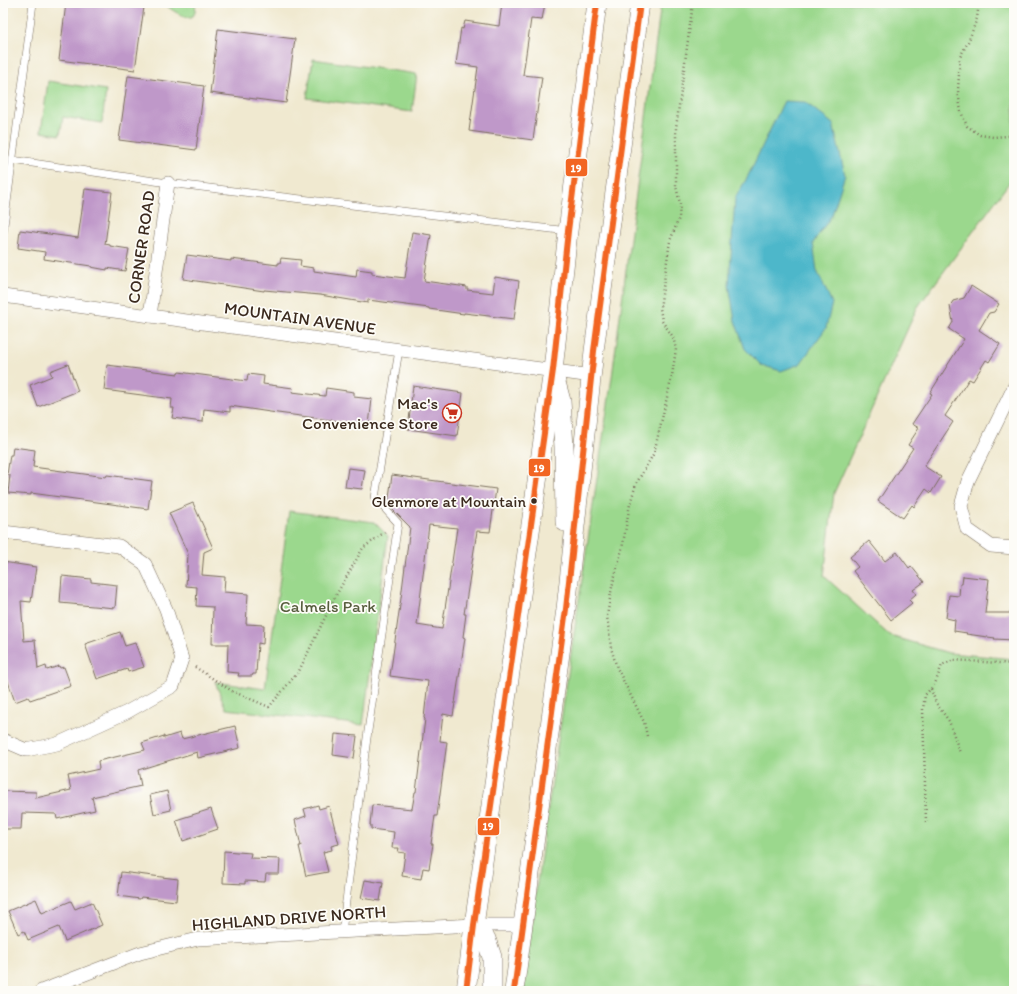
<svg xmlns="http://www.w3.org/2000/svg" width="1017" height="994" viewBox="0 0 1017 994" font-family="Itim,sans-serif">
	<rect width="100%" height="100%" fill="#fdfcf7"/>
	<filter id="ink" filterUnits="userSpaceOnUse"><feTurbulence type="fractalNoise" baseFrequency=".025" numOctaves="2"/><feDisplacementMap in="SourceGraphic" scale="8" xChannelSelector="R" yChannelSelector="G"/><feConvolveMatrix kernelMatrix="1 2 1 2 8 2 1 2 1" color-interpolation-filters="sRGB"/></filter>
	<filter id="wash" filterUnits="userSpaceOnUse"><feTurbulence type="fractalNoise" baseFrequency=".012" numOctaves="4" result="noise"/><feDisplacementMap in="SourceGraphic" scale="16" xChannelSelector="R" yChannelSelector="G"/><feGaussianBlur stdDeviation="0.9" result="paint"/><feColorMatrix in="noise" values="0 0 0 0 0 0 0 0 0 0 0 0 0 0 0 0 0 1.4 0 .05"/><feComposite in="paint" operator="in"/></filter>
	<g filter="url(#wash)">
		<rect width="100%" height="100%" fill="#f0e9d0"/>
		<g fill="#9bd88d" stroke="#6b8156">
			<path d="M 164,3 L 196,3 C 195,7 196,13 193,16 C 187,21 168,8 164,3 Z"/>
			<path d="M 661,3 L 1014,3 L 1014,176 L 917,308 L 834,493 L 824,576 L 890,636 L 949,653 L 1014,659 L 1014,991 L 523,991 L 537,883 L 612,377 Z"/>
			<path d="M 313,59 L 417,74 L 412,112 L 307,98 Z"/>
			<path d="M 48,81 L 106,90 L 102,123 L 63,117 L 60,135 L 41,132 Z"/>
			<path d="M 289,511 L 374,522 L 388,536 L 363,725 L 226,709 L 215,682 L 265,689 Z"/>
		</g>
		<path fill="#4db7ca" stroke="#447074" d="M 784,101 L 805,102 L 833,124 L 845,175 L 832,215 L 813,243 L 817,271 L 832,303 L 826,328 L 800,364 L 781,371 L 761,365 L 745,349 L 735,321 L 729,285 L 735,198 L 747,178 Z"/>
		<g id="blocks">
			<g fill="#bf98c9" fill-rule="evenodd">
				<path d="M 66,3 L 115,3 L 144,7 L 135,70 L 59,60 Z"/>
				<path d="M 502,3 L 545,3 L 542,20 L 531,19 L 523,75 L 542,77 L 533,140 L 469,131 L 478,67 L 456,64 L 461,28 L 463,29 L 465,21 L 499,26 Z"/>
				<path d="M 218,29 L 295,39 L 286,103 L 210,93 Z"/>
				<path d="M 128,76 L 204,86 L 196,150 L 119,140 Z"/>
				<path d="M 85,189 L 112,192 L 105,244 L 110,245 L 110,246 L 129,249 L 125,271 L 107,268 L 107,270 L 91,267 L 91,266 L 44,259 L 45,252 L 18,248 L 20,230 L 78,238 Z"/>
				<path d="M 412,232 L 431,235 L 424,281 L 467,287 L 467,290 L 493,293 L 495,277 L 519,281 L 514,319 L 464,313 L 464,314 L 429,309 L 429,308 L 368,300 L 368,303 L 320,295 L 264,290 L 264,291 L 183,279 L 187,255 L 231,261 L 231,259 L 278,265 L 278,263 L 280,263 L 281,258 L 301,260 L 300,266 L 314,268 L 314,271 L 356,277 L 357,269 L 372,271 L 372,274 L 405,278 Z"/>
				<path d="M 971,286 L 999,304 L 994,312 L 989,313 L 979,330 L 1000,344 L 989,362 L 986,360 L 973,381 L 969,379 L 945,416 L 953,422 L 924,466 L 941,477 L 931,493 L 926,489 L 914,507 L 912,505 L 903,518 L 878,501 L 913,448 L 908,445 L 919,428 L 912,424 L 932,394 L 930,393 L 964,339 L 949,329 L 953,322 L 950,306 L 953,301 L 964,298 Z"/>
				<path d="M 68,364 L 78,391 L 38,407 L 30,385 L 52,376 L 50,371 Z"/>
				<path d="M 107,365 L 178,374 L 179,372 L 247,381 L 248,374 L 264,376 L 263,384 L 293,388 L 292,392 L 325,396 L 326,388 L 354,392 L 354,397 L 372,399 L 369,425 L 270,412 L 230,406 L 230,412 L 204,409 L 203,422 L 172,418 L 174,408 L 171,408 L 172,399 L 104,390 Z"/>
				<path d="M 413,386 L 463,393 L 457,436 L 408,429 Z"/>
				<path d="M 13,447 L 35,450 L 33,467 L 106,477 L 107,475 L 152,481 L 148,509 L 31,493 L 31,495 L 8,493 L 10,475 L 7,475 L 10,455 L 12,455 Z"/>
				<path d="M 348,468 L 365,470 L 362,489 L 345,487 Z"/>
				<path d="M 392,475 L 496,489 L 490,532 L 477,531 L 464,614 L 466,614 L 463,637 L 465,638 L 453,716 L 443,714 L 440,741 L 447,742 L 437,816 L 435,816 L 431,844 L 433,844 L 429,869 L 423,868 L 421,879 L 402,876 L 405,853 L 398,852 L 399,848 L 392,848 L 394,832 L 371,829 L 371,825 L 370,825 L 372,805 L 412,809 L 415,792 L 416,792 L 425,719 L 424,718 L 428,681 L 390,676 L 401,598 L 410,527 L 388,505 ZM 429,525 L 457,528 L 442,629 L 417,625 Z"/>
				<path d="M 193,503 L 213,548 L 204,552 L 202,575 L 225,577 L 224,592 L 248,594 L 246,624 L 264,625 L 263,644 L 258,643 L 256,674 L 253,674 L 252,676 L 238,676 L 239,673 L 227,672 L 228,644 L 212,644 L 213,607 L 196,606 L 197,587 L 186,586 L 188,554 L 169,513 Z"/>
				<path d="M 869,541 L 885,561 L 897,552 L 909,568 L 911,566 L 924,582 L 913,590 L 916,594 L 909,600 L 912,603 L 891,620 L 853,571 L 858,567 L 850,557 Z"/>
				<path d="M 3,562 L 36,567 L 31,602 L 21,601 L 24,641 L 35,640 L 38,669 L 46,666 L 47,670 L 59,666 L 60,668 L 64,667 L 71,686 L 30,700 L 28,697 L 15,702 L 3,667 Z"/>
				<path d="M 62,576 L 91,579 L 91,582 L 117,585 L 115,608 L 60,603 Z"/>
				<path d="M 963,576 L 989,579 L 985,613 L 1014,613 L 1014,640 L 994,639 L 995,638 L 966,634 L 967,633 L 954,631 L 955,620 L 946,618 L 949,595 L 959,596 L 960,584 L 962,584 Z"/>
				<path d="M 120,632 L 125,646 L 135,643 L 144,667 L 128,672 L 127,669 L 97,679 L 85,644 Z"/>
				<path d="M 235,726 L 240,748 L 198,758 L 197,752 L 138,770 L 141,786 L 92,797 L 95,810 L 57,819 L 56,814 L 22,813 L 21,829 L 3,829 L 3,791 L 36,792 L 36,798 L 71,790 L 68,776 L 99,769 L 98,761 L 145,750 L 142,743 L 164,736 L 164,738 L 180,733 L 182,739 Z"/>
				<path d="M 335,734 L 357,736 L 354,758 L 333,755 Z"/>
				<path d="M 167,791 L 171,810 L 154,814 L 150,795 Z"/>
				<path d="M 318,805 L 319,809 L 329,806 L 339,844 L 331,846 L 332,850 L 323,852 L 328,872 L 306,876 L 299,846 L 301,846 L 295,820 L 306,816 L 304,809 Z"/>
				<path d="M 211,809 L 218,829 L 183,841 L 176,820 Z"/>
				<path d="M 224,851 L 251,853 L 250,858 L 280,859 L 279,874 L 266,874 L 265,882 L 245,881 L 245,884 L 223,883 Z"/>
				<path d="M 121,872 L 178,879 L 176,901 L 141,897 L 140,899 L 118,896 Z"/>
				<path d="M 365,880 L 383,883 L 380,901 L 361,898 Z"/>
				<path d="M 36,899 L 42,913 L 71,901 L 75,909 L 92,902 L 102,925 L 65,941 L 59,927 L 28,940 L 24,931 L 18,934 L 8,911 Z"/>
			</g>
		</g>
	</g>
	<g filter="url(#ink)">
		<use href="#blocks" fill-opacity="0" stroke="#7a6d5c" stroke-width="1"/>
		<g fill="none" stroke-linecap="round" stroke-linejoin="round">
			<g stroke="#7a6d5c" stroke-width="8">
				<g id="lane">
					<path d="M 12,160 L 168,183 L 568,231"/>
					<path d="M 3,233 L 33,3"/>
					<path d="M 342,932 L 367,738 L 398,523 L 375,498 L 399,350"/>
				</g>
			</g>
			<g stroke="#7a6d5c" stroke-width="14">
				<g id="street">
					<path d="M 3,296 L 592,376"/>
					<path d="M 150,316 L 168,183"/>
					<path d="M 1014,387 L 968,481 L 961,506 L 967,529 L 991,546 L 1014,548"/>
					<path d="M 3,532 L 119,546 L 145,564 L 166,609 L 182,659 L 173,686 L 127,712 L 57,744 L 26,750 L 3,740"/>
					<path d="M 41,991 L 140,953 L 198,939 L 474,925 L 524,925"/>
				</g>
			</g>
			<g stroke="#7a6d5c" stroke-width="20">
				<g id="secondary">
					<path d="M 555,379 L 561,401 L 564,447 L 565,522"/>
					<path d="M 474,925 L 486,939 L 492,957 L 492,991"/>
					<path d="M 466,991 L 474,925 L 553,370 L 568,231 L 597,3"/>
					<path d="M 514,991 L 566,609 L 594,351 L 640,3"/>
				</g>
			</g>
			<g stroke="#7a6d5c" stroke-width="2.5" stroke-dasharray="1 3" stroke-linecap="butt">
				<path d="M 979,3 L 977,18 L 969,40 L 960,57 L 958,91 L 961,112 L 967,126 L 980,135 L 993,137 L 1009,136 L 1014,134"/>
				<path d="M 195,667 L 232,691 L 269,707 L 299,671 L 335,597 L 363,548 L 385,532"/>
				<path d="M 931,689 L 936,703 L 949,721 L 960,753"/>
				<path d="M 647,736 L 644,722 L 617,668 L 611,648 L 607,616 L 612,587 L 622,549 L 630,504 L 636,484 L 654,453 L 672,376 L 676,349 L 673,337 L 662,321 L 660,308 L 670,241 L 679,218 L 680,204 L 676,186 L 676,128 L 693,3"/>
				<path d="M 926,822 L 923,709 L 925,695 L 935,684 L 942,665 L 954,660 L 1014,664"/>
			</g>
			<use href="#lane" stroke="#fff" stroke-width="7"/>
			<use href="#street" stroke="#fff" stroke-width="13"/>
			<use href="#secondary" stroke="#fff" stroke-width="19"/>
			<g stroke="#fdfcf7" stroke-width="9">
				<g id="bus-1">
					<path d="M 466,991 L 474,925 L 553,370 L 568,231 L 597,3"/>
					<path d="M 514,991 L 566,609 L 594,351 L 640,3"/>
				</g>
			</g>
			<use href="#bus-1" stroke="#f26522" stroke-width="6"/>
		</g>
	</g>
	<defs>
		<g id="supermarket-ring" transform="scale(1)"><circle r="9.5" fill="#fdfcf7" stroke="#c8321e" stroke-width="1.5"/><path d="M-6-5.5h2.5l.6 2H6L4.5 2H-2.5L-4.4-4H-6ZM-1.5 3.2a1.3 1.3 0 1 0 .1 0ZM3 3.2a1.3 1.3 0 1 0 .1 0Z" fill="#c8321e"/></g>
	</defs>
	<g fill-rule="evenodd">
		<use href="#supermarket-ring" x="452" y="413"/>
	</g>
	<circle fill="#3b2a1e" stroke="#fdfcf7" stroke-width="1.5" cx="534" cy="501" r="3.5"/>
	<g text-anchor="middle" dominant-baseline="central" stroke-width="3.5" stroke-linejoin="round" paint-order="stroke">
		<g font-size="16" fill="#3b2a1e" stroke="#fdfcf7" text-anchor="end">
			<text x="526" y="501">Glenmore at Mountain</text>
		</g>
		<g font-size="17" fill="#3b2a1e" stroke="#fdfcf7">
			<text transform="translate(141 247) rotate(-82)">CORNER ROAD</text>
			<text transform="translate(300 318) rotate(8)">MOUNTAIN AVENUE</text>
			<text transform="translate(289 918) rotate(-4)">HIGHLAND DRIVE NORTH</text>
		</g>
		<g font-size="17" fill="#3b2a1e" stroke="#fdfcf7" text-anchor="end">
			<text x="438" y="403">Mac's<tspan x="438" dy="20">Convenience Store</tspan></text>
		</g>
		<g font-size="17" fill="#585e3f" stroke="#fdfcf7">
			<text x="328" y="606">Calmels Park</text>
		</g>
	</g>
	<g stroke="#fdfcf7" stroke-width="1.5">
		<rect x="565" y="158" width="23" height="19" rx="4" fill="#f26522"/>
		<rect x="528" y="458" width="23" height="19" rx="4" fill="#f26522"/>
		<rect x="477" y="817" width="23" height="19" rx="4" fill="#f26522"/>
	</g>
	<g font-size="11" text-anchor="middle" font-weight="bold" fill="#fff">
		<text x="576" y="172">19</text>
		<text x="539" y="472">19</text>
		<text x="488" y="830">19</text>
	</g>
	<rect width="1017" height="994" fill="none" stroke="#fdfcf7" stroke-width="16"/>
</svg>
